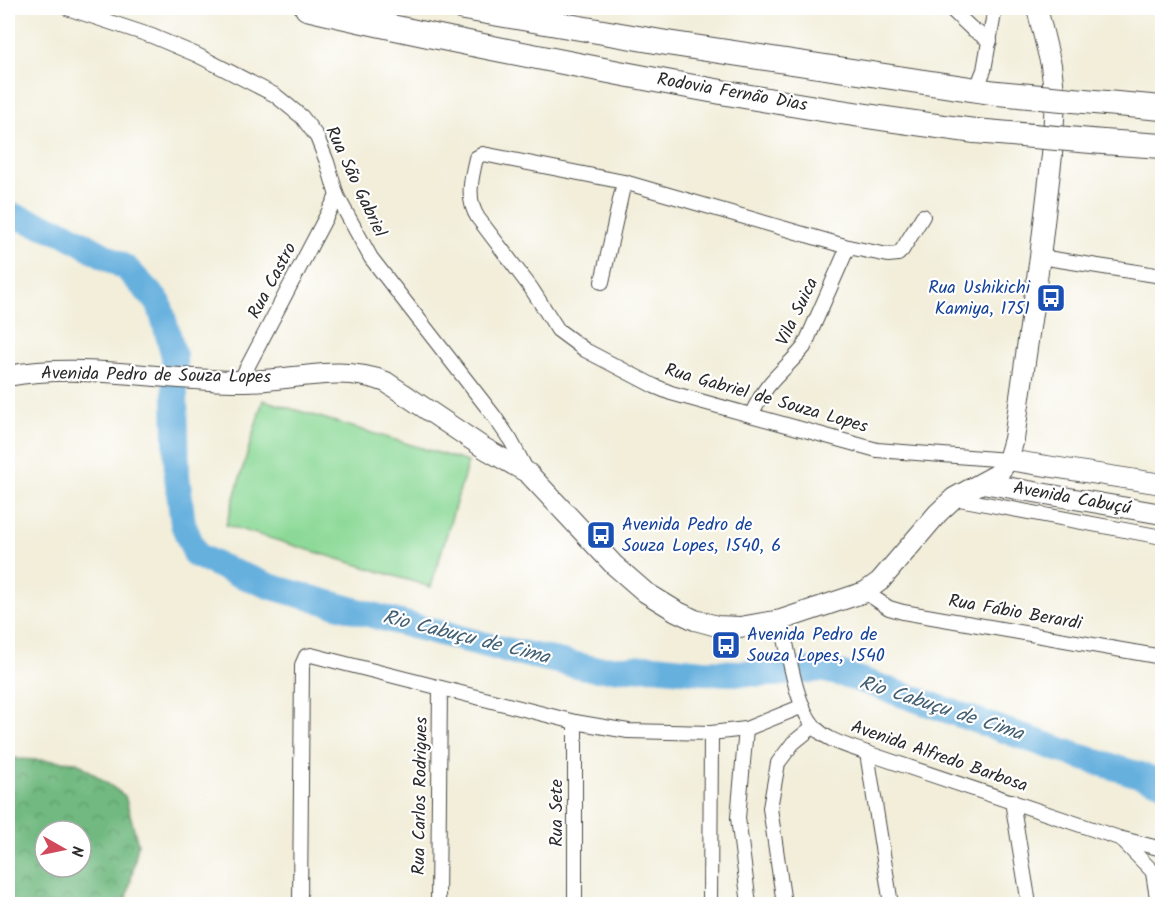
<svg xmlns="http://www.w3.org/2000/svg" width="1170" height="912" viewBox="0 0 1170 912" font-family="Kalam,sans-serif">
	<defs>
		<pattern id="forest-crowns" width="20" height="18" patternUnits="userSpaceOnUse" patternTransform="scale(1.5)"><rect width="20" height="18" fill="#71b980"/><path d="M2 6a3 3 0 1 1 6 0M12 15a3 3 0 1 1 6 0" fill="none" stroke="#5d9769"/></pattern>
	</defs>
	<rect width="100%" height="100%" fill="#fff"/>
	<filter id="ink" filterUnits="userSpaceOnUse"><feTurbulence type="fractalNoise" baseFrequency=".0167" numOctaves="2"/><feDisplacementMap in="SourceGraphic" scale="12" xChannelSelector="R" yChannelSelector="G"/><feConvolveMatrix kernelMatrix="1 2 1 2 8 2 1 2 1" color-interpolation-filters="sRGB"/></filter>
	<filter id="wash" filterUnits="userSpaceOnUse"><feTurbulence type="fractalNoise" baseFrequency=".008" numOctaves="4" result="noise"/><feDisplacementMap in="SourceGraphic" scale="24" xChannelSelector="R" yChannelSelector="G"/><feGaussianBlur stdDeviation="1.35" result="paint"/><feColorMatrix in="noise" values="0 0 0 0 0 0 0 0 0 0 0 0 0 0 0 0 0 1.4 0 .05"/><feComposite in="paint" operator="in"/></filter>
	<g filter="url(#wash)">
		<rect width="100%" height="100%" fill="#f2eeda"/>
		<path fill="url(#forest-crowns)" stroke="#4e7256" stroke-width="1.5" fill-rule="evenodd" d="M 8,755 L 18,759 L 77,762 L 125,796 L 138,844 L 126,904 L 8,904 ZM 45,831 L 81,831 L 81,867 L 45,867 Z"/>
		<path fill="#8cd997" stroke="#5c8261" stroke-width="1.5" d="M 263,400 L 468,462 L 431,587 L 226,525 Z"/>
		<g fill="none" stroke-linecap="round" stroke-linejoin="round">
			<path stroke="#66b0de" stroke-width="26" d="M 8,214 L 64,233 L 126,268 L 159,303 L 174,356 L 177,476 L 183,524 L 196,555 L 233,572 L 272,587 L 397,622 L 506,650 L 595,669 L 654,667 L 703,672 L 773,674 L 821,669 L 846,675 L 1081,757 L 1162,782"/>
		</g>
	</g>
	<g filter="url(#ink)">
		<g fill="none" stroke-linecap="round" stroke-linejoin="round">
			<g stroke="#494845" stroke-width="16">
				<g id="minor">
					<path d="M 67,8 L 152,36 L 197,55 L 275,95 L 302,117 L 317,137 L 327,162 L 337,196 L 371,258 L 494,416 L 511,441 L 527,471"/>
					<path d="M 950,8 L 971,28 L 990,41"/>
					<path d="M 976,90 L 984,70 L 995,8"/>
					<path d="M 923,216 L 902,250 L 898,254 L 888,255 L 848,247 L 624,182 L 483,154 L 476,158 C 471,179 466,200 478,218 L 531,288 L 558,330 L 585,350 L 654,386 L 671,393 L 877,450 L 1008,460"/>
					<path d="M 1040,257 L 1162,276"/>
					<path d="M 602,282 L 624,182"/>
					<path d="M 240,381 L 337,196"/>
					<path d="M 751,415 C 756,405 761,395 768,386 C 779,372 793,361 804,347 L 848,247"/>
					<path d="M 954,498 L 1162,537"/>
					<path d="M 865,592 L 889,608 L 903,612 L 1162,657"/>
					<path d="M 781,620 C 788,648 795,705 814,726 C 826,741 849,746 867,753 L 1119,838 L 1162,849"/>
					<path d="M 746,729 L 738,818 L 749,904"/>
					<path d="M 867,753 L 891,904"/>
					<path d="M 1012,801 L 1029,904"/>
					<path d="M 1121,839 L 1162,881"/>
					<path d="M 1153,873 L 1158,904"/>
					<path d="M 300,904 L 302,665 L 306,656 L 311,655 L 575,722 L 628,731 L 711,733 L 746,729 L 803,706"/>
					<path d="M 438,904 L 440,688"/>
					<path d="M 575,904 L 575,722"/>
					<path d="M 710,904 L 711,733"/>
					<path d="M 784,904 L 770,808 L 778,763 L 793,743 L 814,726"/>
				</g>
			</g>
			<g stroke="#494845" stroke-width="22">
				<g id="secondary">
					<path d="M 8,376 C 85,362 164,381 241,381 C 290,382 338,363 386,382 L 484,448 L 528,473 L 614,565 L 645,592 L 676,611 L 695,620 L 717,626 L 740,627 L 781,620 L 865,592 L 880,581 L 938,513 L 954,498 L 998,474 L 1008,460 L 1014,439 L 1040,257 L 1052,155 L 1055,100 L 1051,65 L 1037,8"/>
					<path d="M 1008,460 L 1162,484"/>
					<path d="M 982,483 L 1162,514"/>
				</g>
			</g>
			<g stroke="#494845" stroke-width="26">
				<g id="motorway">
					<path d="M 307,8 C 394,29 481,46 568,63 C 703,90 839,114 975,131"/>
					<path d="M 464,8 L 667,43 L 997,93"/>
					<path d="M 1106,103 L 1162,108"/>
					<path d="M 1103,142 L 1162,146"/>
				</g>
			</g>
			<use href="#minor" stroke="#fff" stroke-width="14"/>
			<use href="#secondary" stroke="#fff" stroke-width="20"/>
			<use href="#motorway" stroke="#fff" stroke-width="24"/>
			<g stroke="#494845" stroke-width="26" stroke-linecap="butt">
				<g id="motorway-bridge">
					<path d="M 997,93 L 1106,103"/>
					<path d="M 975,131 L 1103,142"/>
				</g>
			</g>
			<use href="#motorway-bridge" stroke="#fff" stroke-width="24"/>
		</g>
	</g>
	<defs>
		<g id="bus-square" transform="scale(1.5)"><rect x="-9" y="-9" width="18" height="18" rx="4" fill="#1a4fb4" stroke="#fff"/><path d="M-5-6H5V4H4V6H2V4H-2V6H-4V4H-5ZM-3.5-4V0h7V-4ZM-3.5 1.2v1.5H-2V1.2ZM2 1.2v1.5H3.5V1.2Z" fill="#fff"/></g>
	</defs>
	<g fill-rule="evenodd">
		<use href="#bus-square" x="1051" y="298"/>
		<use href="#bus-square" x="601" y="535"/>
		<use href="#bus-square" x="726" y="645"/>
	</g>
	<g text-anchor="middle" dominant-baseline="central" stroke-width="4.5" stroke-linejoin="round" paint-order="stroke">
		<g font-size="18" fill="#2b2b2b" stroke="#fff">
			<text transform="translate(732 93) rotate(10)">Rodovia Fernão Dias</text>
			<text transform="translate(355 182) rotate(65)">Rua São Gabriel</text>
			<text transform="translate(273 281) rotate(-62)">Rua Castro</text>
			<text transform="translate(798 312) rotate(-64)">Vila Suica</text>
			<text transform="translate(156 376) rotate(1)">Avenida Pedro de Souza Lopes</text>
			<text transform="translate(766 399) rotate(16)">Rua Gabriel de Souza Lopes</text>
			<text transform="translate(1072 499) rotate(10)">Avenida Cabuçú</text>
			<text transform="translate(1015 613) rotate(10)">Rua Fábio Berardi</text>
			<text transform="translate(939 757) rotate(19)">Avenida Alfredo Barbosa</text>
			<text transform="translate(421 796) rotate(-89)">Rua Carlos Rodrigues</text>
			<text transform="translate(557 813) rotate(-90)">Rua Sete</text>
		</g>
		<g font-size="18" fill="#164399" stroke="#fff" text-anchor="start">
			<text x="1030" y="288" text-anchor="end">Rua Ushikichi<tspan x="1030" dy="21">Kamiya, 1751</tspan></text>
			<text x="622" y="525">Avenida Pedro de<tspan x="622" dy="21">Souza Lopes, 1540, 6</tspan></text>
			<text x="747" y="635">Avenida Pedro de<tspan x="747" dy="21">Souza Lopes, 1540</tspan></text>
		</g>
		<g font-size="20" font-style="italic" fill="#436073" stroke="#fff">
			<text transform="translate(466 638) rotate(14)">Rio Cabuçu de Cima</text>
			<text transform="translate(941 709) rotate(18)">Rio Cabuçu de Cima</text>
		</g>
	</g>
	<rect width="1170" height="912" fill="none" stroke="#fff" stroke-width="30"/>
	<g transform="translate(63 849) rotate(99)"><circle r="28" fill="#ffffff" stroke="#aaaaaa" stroke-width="1.5"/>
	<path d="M0-4.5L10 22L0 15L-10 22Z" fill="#d1495b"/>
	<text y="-9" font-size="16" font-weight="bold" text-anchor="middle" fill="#2b2b2b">N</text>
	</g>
</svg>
